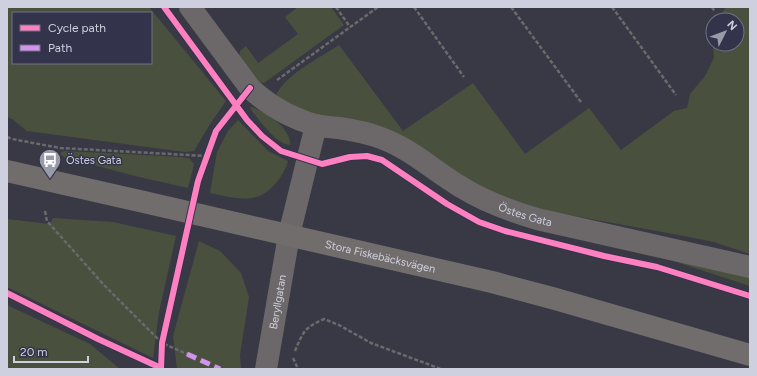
<svg xmlns="http://www.w3.org/2000/svg" width="757" height="376" viewBox="0 0 757 376" font-family="Figtree,sans-serif">
	<rect width="100%" height="100%" fill="#393945"/>
	<g fill="#4a503e" fill-rule="evenodd">
		<path d="M 7,7 L 149,7 L 226,101 L 210,124 L 194,151 L 185,152 L 27,131 L 12,119 L 7,117 ZM 13,13 L 151,13 L 151,63 L 13,63 Z"/>
		<path d="M 298,7 L 331,7 L 344,25 L 264,83 L 256,81 L 239,58 L 240,51 L 246,46 L 258,63 L 298,34 L 285,17 Z"/>
		<path d="M 726,7 L 750,7 L 750,254 L 714,242 L 684,236 L 520,206 L 309,115 L 276,96 C 283,76 321,57 339,45 L 403,131 L 473,83 L 525,154 L 589,108 L 621,150 L 674,111 L 687,108 L 690,94 L 705,76 L 714,58 L 712,35 L 713,33 L 713,44 L 737,44 L 737,20 L 717,20 Z"/>
		<path d="M 250,107 C 264,109 292,129 290,145 C 277,145 260,121 252,111 Z"/>
		<path d="M 238,120 L 268,151 L 288,161 C 286,169 281,177 276,183 C 257,206 236,198 210,193 L 217,152 L 228,131 Z"/>
		<path d="M 65,151 L 182,157 L 190,159 L 194,164 L 188,188 L 135,176 L 64,157 L 60,154 L 61,152 Z"/>
		<path d="M 53,218 L 113,222 L 176,236 L 159,312 L 153,358 L 7,287 L 7,219 L 50,224 Z"/>
		<path d="M 199,241 L 220,251 L 241,273 L 249,297 L 240,355 L 241,369 L 177,369 L 173,336 Z"/>
		<path d="M 664,258 L 750,276 L 750,286 Z"/>
		<path d="M 7,305 L 90,344 L 120,369 L 7,369 Z"/>
	</g>
	<g fill="none" stroke-linecap="round" stroke-linejoin="round">
		<g stroke="#6a696c" stroke-width="2.5" stroke-dasharray="4 2" stroke-linecap="butt">
			<path d="M 336,7 L 350,27"/>
			<path d="M 414,7 L 464,77"/>
			<path d="M 511,7 L 581,102"/>
			<path d="M 612,7 L 676,95"/>
			<path d="M 712,7 L 715,12"/>
			<path d="M 277,80 L 378,7"/>
			<path d="M 7,137 L 12,139 L 60,148 L 207,156"/>
			<path d="M 45,211 L 47,221 L 103,284 L 162,343 L 187,354"/>
			<path d="M 295,351 C 303,332 304,328 324,319 L 339,325 L 371,343 L 441,369"/>
			<path d="M 293,358 L 298,369"/>
		</g>
		<g stroke="#6c686a" stroke-width="22">
			<path id="s1" d="M 190,7 L 250,88 C 268,105 291,118 315,125 C 323,127 332,127 339,128 C 353,130 368,133 381,138 C 411,149 434,171 461,187 C 485,202 510,211 537,219 L 750,267"/>
			<path id="s2" d="M 266,369 L 289,235 L 316,125"/>
		</g>
		<path stroke="#726d6d" stroke-width="22" id="s3" d="M 7,171 L 144,202 L 492,282 L 552,298 L 750,355"/>
		<path stroke="#d193ec" stroke-width="5" stroke-dasharray="10 5" stroke-linecap="butt" d="M 187,354 L 220,369"/>
		<g stroke="#33334b" stroke-width="8">
			<g id="cycleway">
				<path d="M 164,7 L 247,120 L 262,136 L 281,151 L 322,164 L 350,157 L 367,156 L 382,160 L 447,204 L 479,222 L 505,231 L 604,256 L 657,267 L 750,296"/>
				<path d="M 7,293 L 98,339 L 161,368"/>
				<path d="M 161,369 L 162,343 L 198,181 L 216,131 L 250,88"/>
			</g>
		</g>
		<use href="#cycleway" stroke="#ff80c0" stroke-width="6"/>
	</g>
	<defs>
		<g id="bus-pin" transform="scale(1.15)"><path d="M0 17L-7.5 6A9.5 9.5 0 1 1 7.5 6Z" fill="#9a9ba9" stroke="#33334b"/><path d="M-5-6H5V4H4V6H2V4H-2V6H-4V4H-5ZM-3.5-4V0h7V-4ZM-3.5 1.2v1.5H-2V1.2ZM2 1.2v1.5H3.5V1.2Z" fill="#fff"/></g>
	</defs>
	<g fill-rule="evenodd">
		<use href="#bus-pin" x="50" y="160"/>
	</g>
	<g text-anchor="middle" dominant-baseline="central" stroke-width="3" stroke-linejoin="round" paint-order="stroke">
		<g font-size="11" fill="#cfd0df" stroke="#33334b" text-anchor="start">
			<text x="66" y="160">Östes Gata</text>
		</g>
		<g font-size="11" fill="#cfd0df" stroke="#33334b">
			<text stroke="none"><textPath href="#s1" startOffset="408">Östes Gata</textPath></text>
			<text stroke="none"><textPath href="#s3" startOffset="383">Stora Fiskebäcksvägen</textPath></text>
			<text stroke="none"><textPath href="#s2" startOffset="68">Beryllgatan</textPath></text>
		</g>
	</g>
	<rect width="757" height="376" fill="none" stroke="#cfd0df" stroke-width="16"/>
	<rect x="12" y="12" width="140" height="52" fill="#33334b" stroke="#717286"/>
	<rect x="20" y="25" width="20" height="6" fill="#ff80c0" stroke="#717286"/>
	<text x="48" y="32" font-size="12" fill="#cfd0df">Cycle path</text>
	<rect x="20" y="45" width="20" height="6" fill="#d193ec" stroke="#717286"/>
	<text x="48" y="52" font-size="12" fill="#cfd0df">Path</text>
	<g transform="translate(725 32) rotate(48)"><circle r="19" fill="#33334b" stroke="#717286"/>
	<path d="M0-3L7 15L0 10L-7 15Z" fill="#9a9ba9"/>
	<text y="-6" font-size="11" font-weight="bold" text-anchor="middle" fill="#cfd0df">N</text>
	</g>
	<path d="M14 356v6h74v-6" fill="none" stroke="#cfd0df" stroke-width="2"/>
	<text x="20" y="356" font-size="12" fill="#cfd0df" stroke="#33334b" stroke-width="3" paint-order="stroke">20 m</text>
</svg>
